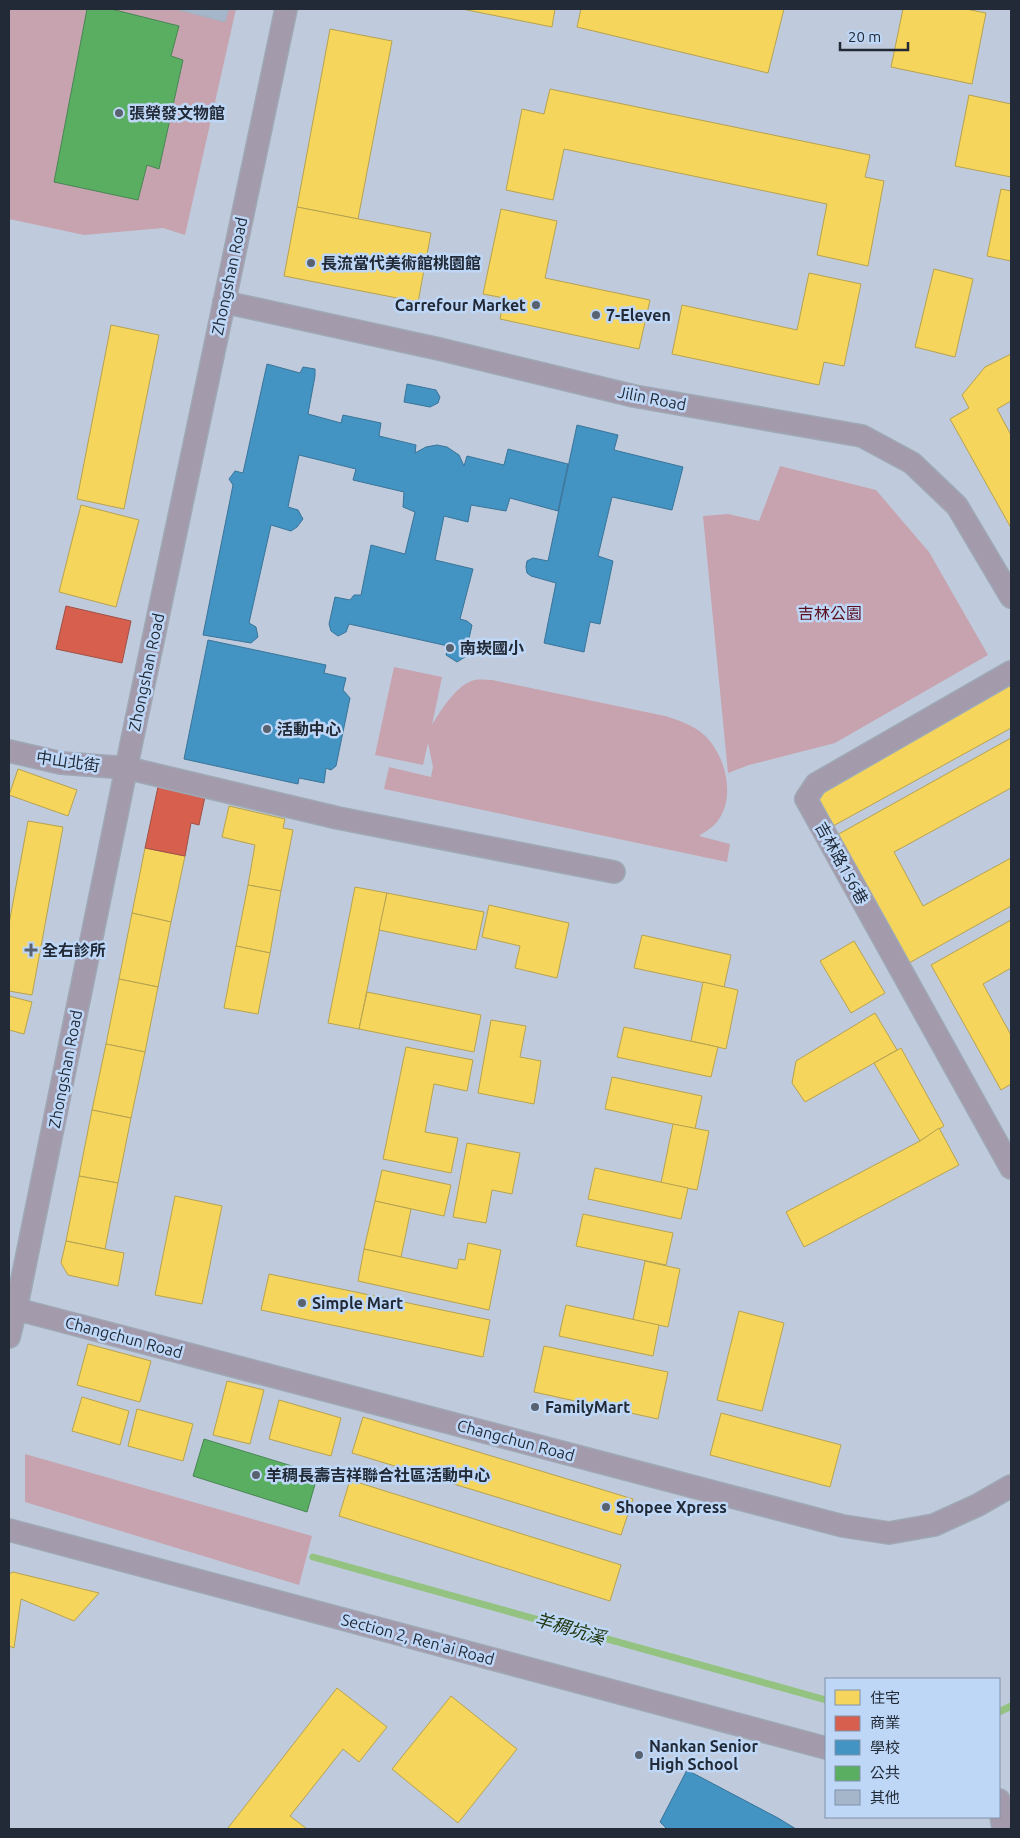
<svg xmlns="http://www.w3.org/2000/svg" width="1020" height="1838" viewBox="0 0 1020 1838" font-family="Ubuntu,'Noto Sans TC',sans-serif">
	<rect width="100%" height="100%" fill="#bfcbdc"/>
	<g fill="#c6a3ae">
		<path d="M 9,9 L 236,9 L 185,235 L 163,228 L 84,235 L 9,219 Z"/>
		<path d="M 780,466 L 876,490 L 929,552 L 988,655 L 835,743 L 749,765 L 728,773 L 703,516 L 728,514 L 759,521 Z"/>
		<path d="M 394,667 L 442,677 L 432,725 C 440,711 458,683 475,680 C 480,679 487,680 492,680 L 665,716 C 678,720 693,725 703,734 C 725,753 737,797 717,822 C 713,827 705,832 699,836 L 730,844 L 727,862 L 384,789 L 389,767 L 431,777 L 433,767 L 428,743 L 423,765 L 375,755 Z"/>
		<path d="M 25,1454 L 312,1536 L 299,1585 L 25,1502 Z"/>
	</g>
	<g fill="#f6d55c" stroke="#b6a251">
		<path d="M 462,9 L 555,9 L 552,27 Z"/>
		<path d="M 581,9 L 784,9 L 768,73 L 577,27 Z"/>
		<path d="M 903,9 L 966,9 L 986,13 L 972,84 L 891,67 Z"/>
		<path d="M 330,29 L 392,41 L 358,219 L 297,207 Z"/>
		<path d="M 550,89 L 870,155 L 865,177 L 884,181 L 868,266 L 817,255 L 827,204 L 564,149 L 553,200 L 506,190 L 522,109 L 544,114 Z"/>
		<path d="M 969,95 L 1011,104 L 1011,177 L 955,166 Z"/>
		<path d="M 1001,189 L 1011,191 L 1011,261 L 987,256 Z"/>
		<path d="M 297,207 L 431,233 L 418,302 L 284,276 Z"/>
		<path d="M 501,209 L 557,221 L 545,278 L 650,300 L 639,349 L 500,319 L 504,298 L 483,294 Z"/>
		<path d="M 934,269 L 973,279 L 955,357 L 915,347 Z"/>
		<path d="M 809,273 L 861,284 L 844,366 L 824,362 L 819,385 L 672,354 L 682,305 L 797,330 Z"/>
		<path d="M 111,325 L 159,335 L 124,509 L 77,499 Z"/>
		<path d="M 1011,354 L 1011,401 L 997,409 L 1011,435 L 1011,528 L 950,419 L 969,408 L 962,395 L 985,367 Z"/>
		<path d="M 81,505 L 139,520 L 116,607 L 59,592 Z"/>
		<path d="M 1011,685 L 1011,728 L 833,826 L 815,792 Z"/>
		<path d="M 1011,738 L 1011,788 L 894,852 L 923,906 L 1011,858 L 1011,906 L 909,963 L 837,835 Z"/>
		<path d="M 18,769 L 77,790 L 68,816 L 9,795 Z"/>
		<path d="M 229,806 L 285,819 L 283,828 L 293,830 L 281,891 L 248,885 L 255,845 L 222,837 Z"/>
		<path d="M 28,821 L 63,827 L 32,995 L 9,991 L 9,924 Z"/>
		<path d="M 145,848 L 185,856 L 171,922 L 132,913 Z"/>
		<path d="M 248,885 L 281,891 L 270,953 L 236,946 Z"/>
		<path d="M 355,887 L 387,893 L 359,1029 L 328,1023 Z"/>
		<path d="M 387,893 L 484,912 L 476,950 L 379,930 Z"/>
		<path d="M 489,905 L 569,923 L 557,978 L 515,968 L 520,946 L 482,937 Z"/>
		<path d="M 132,913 L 171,922 L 158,987 L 119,979 Z"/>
		<path d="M 1011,920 L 1011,968 L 983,984 L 1011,1035 L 1011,1084 L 1001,1090 L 931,965 Z"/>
		<path d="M 642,935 L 731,955 L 724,987 L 634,968 Z"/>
		<path d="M 854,941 L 885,993 L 851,1013 L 820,961 Z"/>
		<path d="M 236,946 L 270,953 L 258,1014 L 224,1008 Z"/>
		<path d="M 119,979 L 158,987 L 145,1052 L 106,1044 Z"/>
		<path d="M 703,982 L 738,990 L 726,1049 L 691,1041 Z"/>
		<path d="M 367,992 L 481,1015 L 474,1052 L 359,1029 Z"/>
		<path d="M 9,996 L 32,1002 L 24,1034 L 9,1030 Z"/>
		<path d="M 875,1013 L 897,1050 L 805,1102 L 792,1083 L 796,1061 Z"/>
		<path d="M 491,1020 L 526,1026 L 520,1057 L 541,1061 L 534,1104 L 478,1093 Z"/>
		<path d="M 624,1027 L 718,1047 L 711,1077 L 617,1057 Z"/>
		<path d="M 106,1044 L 145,1052 L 131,1118 L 92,1110 Z"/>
		<path d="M 406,1047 L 473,1060 L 467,1091 L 434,1084 L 425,1132 L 458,1138 L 451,1173 L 383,1159 Z"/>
		<path d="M 901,1048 L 944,1126 L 920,1141 L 874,1063 Z"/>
		<path d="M 612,1077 L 702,1096 L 695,1129 L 605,1109 Z"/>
		<path d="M 92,1110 L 131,1118 L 118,1183 L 79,1176 Z"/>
		<path d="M 673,1124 L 709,1131 L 697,1190 L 661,1183 Z"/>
		<path d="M 939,1128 L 959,1165 L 804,1247 L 786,1212 L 920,1141 Z"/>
		<path d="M 467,1143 L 520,1153 L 512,1194 L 492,1190 L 486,1223 L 453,1217 Z"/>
		<path d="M 595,1168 L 688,1188 L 681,1219 L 588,1199 Z"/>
		<path d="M 382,1170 L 451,1185 L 444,1216 L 375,1201 Z"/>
		<path d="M 79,1176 L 118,1183 L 105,1249 L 66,1241 Z"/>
		<path d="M 175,1196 L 222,1206 L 202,1304 L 155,1295 Z"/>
		<path d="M 375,1201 L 411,1209 L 401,1257 L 364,1249 Z"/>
		<path d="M 583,1214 L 673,1233 L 666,1265 L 576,1246 Z"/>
		<path d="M 66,1241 L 124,1253 L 118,1286 L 68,1275 L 61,1263 Z"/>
		<path d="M 468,1243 L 501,1250 L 489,1310 L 358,1281 L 364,1249 L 457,1269 L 459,1259 L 465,1260 Z"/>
		<path d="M 645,1261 L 680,1269 L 668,1327 L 633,1320 Z"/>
		<path d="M 269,1274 L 490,1320 L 483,1357 L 261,1310 Z"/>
		<path d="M 566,1305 L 659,1325 L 653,1356 L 559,1336 Z"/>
		<path d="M 739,1311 L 784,1323 L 762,1411 L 717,1400 Z"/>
		<path d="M 88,1344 L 151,1361 L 140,1402 L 77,1385 Z"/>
		<path d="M 544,1346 L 668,1372 L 658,1419 L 534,1392 Z"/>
		<path d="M 227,1381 L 264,1390 L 250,1444 L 213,1435 Z"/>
		<path d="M 82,1397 L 129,1411 L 120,1445 L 72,1431 Z"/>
		<path d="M 279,1400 L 341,1418 L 331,1456 L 269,1439 Z"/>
		<path d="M 137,1409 L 193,1424 L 183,1461 L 128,1446 Z"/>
		<path d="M 721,1413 L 841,1445 L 830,1487 L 710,1455 Z"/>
		<path d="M 363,1417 L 633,1499 L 621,1535 L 352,1453 Z"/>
		<path d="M 350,1480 L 621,1565 L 610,1601 L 339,1516 Z"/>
		<path d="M 13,1572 L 99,1593 L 74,1621 L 21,1599 L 14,1648 L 9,1646 L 9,1574 Z"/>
		<path d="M 337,1688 L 387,1727 L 359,1762 L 343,1749 L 290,1816 L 307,1829 L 230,1829 L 228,1828 Z"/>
		<path d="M 451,1696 L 517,1749 L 458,1823 L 392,1769 Z"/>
	</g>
	<g fill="#d6604d" stroke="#a05046">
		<path d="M 66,606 L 131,621 L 122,663 L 56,649 Z"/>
		<path d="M 159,782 L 206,792 L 199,825 L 191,823 L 185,856 L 145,848 Z"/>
	</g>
	<g fill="#4393c3" stroke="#397499">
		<path d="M 267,364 L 300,373 L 303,367 L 315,369 L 315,376 L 308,414 L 341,423 L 343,415 L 381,423 L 379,436 L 416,445 L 415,453 L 426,447 L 437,445 L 447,447 L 459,455 L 464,466 L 467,456 L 504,465 L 508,449 L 568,464 L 558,511 L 510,498 L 506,511 L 471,505 L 468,522 L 444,516 L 435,560 L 473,569 L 460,619 L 467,621 L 472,625 L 465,657 L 457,662 L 446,655 L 448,646 L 349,624 L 346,632 L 338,636 L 331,631 L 329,624 L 335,597 L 350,600 L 354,595 L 361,595 L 371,545 L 405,554 L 415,512 L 403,507 L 404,492 L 353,480 L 356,469 L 299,455 L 288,507 L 298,510 L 303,519 L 297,527 L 291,531 L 271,525 L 249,623 L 256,627 L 258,637 L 251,643 L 203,635 L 233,485 L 229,479 L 235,471 L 243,473 Z"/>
		<path d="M 407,384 L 436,390 L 440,397 L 438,403 L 430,407 L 404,402 Z"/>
		<path d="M 577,425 L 618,435 L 614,450 L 683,467 L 672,510 L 612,497 L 598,556 L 613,561 L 600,624 L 590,622 L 584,652 L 544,643 L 556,583 L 531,576 L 527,573 L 526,567 L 527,561 L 533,558 L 548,561 Z"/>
		<path d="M 208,640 L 326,665 L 324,673 L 346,678 L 343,690 L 350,698 L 336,766 L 331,770 L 326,768 L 324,783 L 299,778 L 298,784 L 184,759 Z"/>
		<path d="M 687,1770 L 778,1818 L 796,1829 L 667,1829 L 660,1822 Z"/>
	</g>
	<g fill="#5aae61" stroke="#498654">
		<path d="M 87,9 L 111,9 L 179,26 L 171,56 L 183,60 L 159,169 L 147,165 L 138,200 L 54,182 Z"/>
		<path d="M 204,1439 L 318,1474 L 307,1512 L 193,1476 Z"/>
	</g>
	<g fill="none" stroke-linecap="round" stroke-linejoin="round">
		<g stroke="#94c280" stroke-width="7">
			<path d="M 313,1557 L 826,1700"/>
			<path d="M 999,1712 L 1011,1706"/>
		</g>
	</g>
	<path fill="#a5b6ca" stroke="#a7b1be" d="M 175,9 L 229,9 L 225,22 Z"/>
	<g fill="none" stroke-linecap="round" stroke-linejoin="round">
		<g stroke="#9fa8b5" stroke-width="24">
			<g id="street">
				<path d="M 224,302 L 439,349 L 634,396 L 862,436 L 912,463 L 957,506 L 1011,597"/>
				<path d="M 1011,672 L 816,784 L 806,799 L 1011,1168"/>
				<path d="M 9,751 L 61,763 L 127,768 L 338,818 L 614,872"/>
				<path d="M 16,1309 L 843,1526 L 889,1533 L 934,1525 L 978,1505 L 1011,1486"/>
				<path d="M 9,1337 L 16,1309 L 132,740 L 286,9"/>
				<path d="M 9,1530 L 826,1748"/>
				<path d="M 999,1800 L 1003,1829"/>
			</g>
		</g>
		<use href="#street" stroke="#a39aac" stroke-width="21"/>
	</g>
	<g fill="#586270" stroke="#bfd7f7" stroke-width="2">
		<circle cx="119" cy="113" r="5"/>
		<circle cx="311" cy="263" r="5"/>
		<circle cx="536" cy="305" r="5"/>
		<circle cx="596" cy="315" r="5"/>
		<circle cx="450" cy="648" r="5"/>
		<circle cx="267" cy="729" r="5"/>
		<path d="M28.5 942.5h5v5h5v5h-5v5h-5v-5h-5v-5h5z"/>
		<circle cx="302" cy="1303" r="5"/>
		<circle cx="535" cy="1407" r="5"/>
		<circle cx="256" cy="1475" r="5"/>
		<circle cx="606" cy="1507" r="5"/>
		<circle cx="639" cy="1755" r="5"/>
	</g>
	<g text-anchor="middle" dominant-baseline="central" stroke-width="5" stroke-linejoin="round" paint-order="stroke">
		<g font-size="16" font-weight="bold" fill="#212a36" stroke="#bfd7f7" text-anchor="start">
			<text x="129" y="113">張榮發文物館</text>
			<text x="321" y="263">長流當代美術館桃園館</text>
			<text x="526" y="305" text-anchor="end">Carrefour Market</text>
			<text x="606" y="315">7-Eleven</text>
			<text x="460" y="648">南崁國小</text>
			<text x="277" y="729">活動中心</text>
			<text x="42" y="950">全右診所</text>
			<text x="312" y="1303">Simple Mart</text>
			<text x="545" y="1407">FamilyMart</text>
			<text x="266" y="1475">羊稠長壽吉祥聯合社區活動中心</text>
			<text x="616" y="1507">Shopee Xpress</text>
			<text x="649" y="1746">Nankan Senior<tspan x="649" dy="18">High School</tspan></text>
		</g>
		<g font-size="16" fill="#212a36" stroke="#bfd7f7">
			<text transform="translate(229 276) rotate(-78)">Zhongshan Road</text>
			<text transform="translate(652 398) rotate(11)">Jilin Road</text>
			<text transform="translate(146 672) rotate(-78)">Zhongshan Road</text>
			<text transform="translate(68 761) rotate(8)">中山北街</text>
			<text transform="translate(842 863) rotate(61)">吉林路156巷</text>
			<text transform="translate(65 1069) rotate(-79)">Zhongshan Road</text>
			<text transform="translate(124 1337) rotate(15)">Changchun Road</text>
			<text transform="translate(516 1440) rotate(15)">Changchun Road</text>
			<text transform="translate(418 1639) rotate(15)">Section 2, Ren'ai Road</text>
		</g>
		<g font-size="16" fill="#5a0f1f" stroke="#bfd7f7">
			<text x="830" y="613">吉林公園</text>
		</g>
		<g font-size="18" font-style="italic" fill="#1d340b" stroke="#bfd7f7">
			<text transform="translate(570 1628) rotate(16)">羊稠坑溪</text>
		</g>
	</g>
	<rect width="1020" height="1838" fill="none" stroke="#212a36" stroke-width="20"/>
	<rect x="825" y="1678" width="175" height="140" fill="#bfd7f7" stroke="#8092aa"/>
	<rect x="835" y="1690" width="25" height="15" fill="#f6d55c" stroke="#8092aa"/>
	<text x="870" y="1703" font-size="15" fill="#212a36">住宅</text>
	<rect x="835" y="1716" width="25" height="15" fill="#d6604d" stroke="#8092aa"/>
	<text x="870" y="1728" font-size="15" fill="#212a36">商業</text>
	<rect x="835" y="1740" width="25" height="15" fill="#4393c3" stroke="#8092aa"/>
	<text x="870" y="1753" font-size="15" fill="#212a36">學校</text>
	<rect x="835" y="1766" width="25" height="15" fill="#5aae61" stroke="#8092aa"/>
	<text x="870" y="1778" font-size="15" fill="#212a36">公共</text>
	<rect x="835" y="1790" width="25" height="15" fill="#a5b6ca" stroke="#8092aa"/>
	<text x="870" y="1803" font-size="15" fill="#212a36">其他</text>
	<path d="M840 42v8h68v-8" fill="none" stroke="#212a36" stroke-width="2.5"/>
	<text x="848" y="42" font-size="15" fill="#212a36" stroke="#bfd7f7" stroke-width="4" paint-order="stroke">20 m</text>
</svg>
